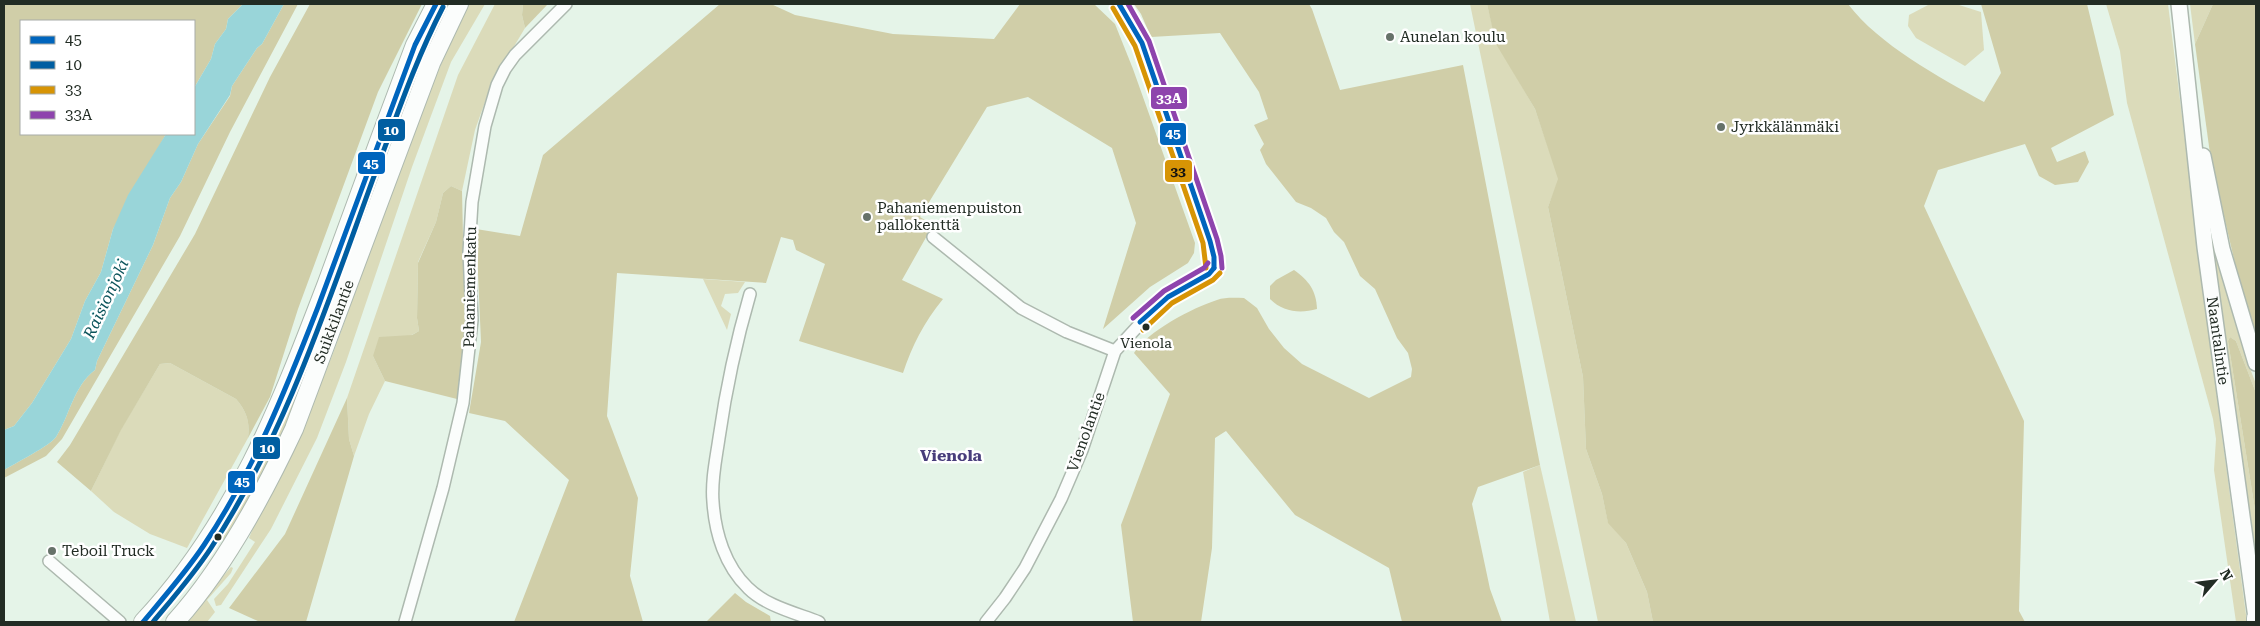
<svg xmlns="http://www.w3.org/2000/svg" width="2260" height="626" viewBox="0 0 2260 626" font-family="'Roboto Serif',serif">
	<rect width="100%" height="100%" fill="#e5f4e8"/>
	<g fill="#dbdbba">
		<path d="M 443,4 L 452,4 L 299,397 L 264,473 L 225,541 L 222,539 L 272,442 L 294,392 L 420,54 Z"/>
		<path d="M 469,4 L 485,4 L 451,62 L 412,167 L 346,362 L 317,438 L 271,529 L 221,605 L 216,606 L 214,599 L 228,584 L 255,542 L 249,538 C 275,476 308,418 332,356 C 376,238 413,117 469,4 Z"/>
		<path d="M 495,4 L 523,4 L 522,15 L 525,28 L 491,85 L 475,130 L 462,191 L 451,186 L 443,193 L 436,222 L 418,262 L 417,318 L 419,331 L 373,356 L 385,381 L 369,414 L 354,456 L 349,439 L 347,398 L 458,75 Z"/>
		<path d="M 1470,4 L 1487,4 L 1497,44 L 1535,109 L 1559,179 L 1548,207 L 1583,377 L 1586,449 L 1602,494 L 1608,522 L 1626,543 L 1647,592 L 1653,622 L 1598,622 Z"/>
		<path d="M 1930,4 L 1956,4 L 1981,12 L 1984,50 L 1965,66 L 1916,38 L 1908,26 L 1909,15 Z"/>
		<path d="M 2106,4 L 2168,4 L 2222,436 L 2247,622 L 2236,622 L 2214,470 L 2216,439 L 2213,419 L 2127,103 L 2120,51 Z"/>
		<path d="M 2190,4 L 2213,4 L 2195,44 Z"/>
		<path d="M 2214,248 L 2246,358 L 2256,384 L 2256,393 L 2236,341 L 2230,337 L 2228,341 L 2256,516 L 2256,584 L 2225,353 Z"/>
		<path d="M 703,279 L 745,282 L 738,293 L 725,294 L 721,306 L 731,314 L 727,330 Z"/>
		<path d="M 170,363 L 236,399 C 247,412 250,422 248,438 L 187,548 L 150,534 L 114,512 L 91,491 L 121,429 L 160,364 Z"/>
		<path d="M 1540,465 L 1576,622 L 1550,622 L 1523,472 Z"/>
		<path d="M 231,567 L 233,568 L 231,573 L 207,600 L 215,612 L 207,622 L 189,622 L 188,619 L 190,614 Z"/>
	</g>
	<g fill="#d0cea8">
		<path d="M 4,4 L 243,4 L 228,19 L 226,29 L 215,44 L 211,59 L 194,88 L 194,21 L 21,21 L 21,134 L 166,134 L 113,229 L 101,272 L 85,301 L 71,339 L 32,403 L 14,426 L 4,430 Z"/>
		<path d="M 284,4 L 298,4 L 230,132 L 180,236 L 62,439 L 46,456 L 4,478 L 4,470 C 14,464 51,445 56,437 C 70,415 73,387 95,370 L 97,361 L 153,245 L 170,198 L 181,182 L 198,144 L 230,96 L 232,86 L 257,48 L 262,44 Z"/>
		<path d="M 310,4 L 422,4 L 378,92 L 298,309 L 270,397 L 248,438 C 250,422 247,412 236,399 L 170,363 L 160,364 L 121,430 L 91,491 L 57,462 L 70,445 L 195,234 L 270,77 Z"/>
		<path d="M 523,4 L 548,4 L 525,28 L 522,15 Z"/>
		<path d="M 720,4 L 771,4 L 795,15 L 893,34 L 994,39 L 1020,4 L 1094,4 L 1115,24 L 1133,69 L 1195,243 L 1194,253 L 1188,263 L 1150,287 L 1103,329 L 1136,223 L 1112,148 L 1028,97 L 987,107 L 920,217 L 933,225 L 902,280 L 943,299 C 924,322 912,346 903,373 L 799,341 L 825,264 L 796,250 L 793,240 L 781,237 L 766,283 L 617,273 L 607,416 L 638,498 L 630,576 L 643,622 L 514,622 L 569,480 L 505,421 L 469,413 L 481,342 L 476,229 L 520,236 L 543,155 Z"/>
		<path d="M 1134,4 L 1309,4 L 1312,9 L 1340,90 L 1463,65 L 1540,465 L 1478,487 L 1472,504 L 1490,589 L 1502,622 L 1402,622 L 1389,568 L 1295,515 L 1226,431 L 1215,438 L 1212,548 L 1201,622 L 1133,622 L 1121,525 L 1170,394 L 1134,353 C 1148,331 1192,308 1217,300 C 1225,297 1236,298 1244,298 L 1257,308 L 1269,329 L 1284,348 L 1302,364 L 1369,398 L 1411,377 L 1412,369 L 1408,353 L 1397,338 L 1375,289 L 1360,276 L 1344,242 L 1334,232 L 1326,218 L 1311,208 L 1296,202 L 1266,164 L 1260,150 L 1264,144 L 1254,125 L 1268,119 L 1259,92 L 1220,33 L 1151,37 L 1141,14 Z"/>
		<path d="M 1487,4 L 1848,4 C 1879,45 1939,77 1984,102 L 2001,73 L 1981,4 L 2087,4 L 2114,115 L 2051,148 L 2057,162 L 2085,151 L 2089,162 L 2078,182 L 2055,185 L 2039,176 L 2025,144 L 1938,170 L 1924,206 L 2024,421 L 2019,611 L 2025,622 L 1653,622 L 1647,592 L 1626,543 L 1608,523 L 1602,494 L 1586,449 L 1583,377 L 1548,207 L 1558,179 L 1535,109 L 1496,44 Z"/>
		<path d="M 2213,4 L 2256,4 L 2256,338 L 2242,293 L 2211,161 L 2195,44 Z"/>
		<path d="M 451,186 L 462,191 L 465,326 L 457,399 L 385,381 L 373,356 L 379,337 L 412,335 L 419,331 L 417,318 L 418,263 L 436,222 L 443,193 Z"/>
		<path d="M 1294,270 C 1309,281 1316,290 1317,309 C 1300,314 1283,312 1270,299 L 1270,286 L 1276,280 Z"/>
		<path d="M 2230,337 L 2236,341 L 2256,393 L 2256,516 L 2228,341 Z"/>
		<path d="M 347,398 L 349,439 L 354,456 L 306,622 L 260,622 L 229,608 L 285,534 Z"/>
		<path d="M 735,593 L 746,602 L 770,616 L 771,622 L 706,622 Z"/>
	</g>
	<path fill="#99d5d9" d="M 243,4 L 284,4 L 262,44 L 257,48 L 232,86 L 230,95 L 198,144 L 181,182 L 170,198 L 153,245 L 97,361 L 95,370 C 73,387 70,415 56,437 C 51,445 14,464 4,470 L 4,430 L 14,426 L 32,403 L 71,339 L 85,301 L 101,272 L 113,229 L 128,195 L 166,134 L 194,134 L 194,88 L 211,59 L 215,44 L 226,29 L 228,19 Z"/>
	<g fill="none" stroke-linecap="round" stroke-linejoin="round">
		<g stroke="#adb9af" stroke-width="14">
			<g id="minor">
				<path d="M 933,237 L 1021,308 L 1067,332 L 1115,351"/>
				<path d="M 750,294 C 736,342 726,389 719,438 C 716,459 711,481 713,502 C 715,533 725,566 748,588 C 766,606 796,613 819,622"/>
				<path d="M 49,561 L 120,622"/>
				<path d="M 405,622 L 443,488 L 463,403 L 472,320 L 469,252 L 472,202 L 485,126 L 497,85 L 505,69 L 515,55 L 566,4"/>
				<path d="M 986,622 L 1005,598 L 1025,568 L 1061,499 L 1082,450 L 1115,351 L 1152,311 L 1168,297 L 1209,274 L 1214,268 L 1214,257 L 1210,241 L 1142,43 L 1136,30 L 1119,4"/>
			</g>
		</g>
		<g stroke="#adb9af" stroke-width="18">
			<g id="secondary">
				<path id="s1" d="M 2179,4 L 2205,247 L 2256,618"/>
				<path d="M 2203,156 L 2222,249 L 2256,363"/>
			</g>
		</g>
		<g stroke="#adb9af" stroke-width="20">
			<g id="primary">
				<path d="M 143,622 C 235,524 280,406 327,283 C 356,204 385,124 415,45 L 436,4"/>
				<path id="s2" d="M 175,622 C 224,568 263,495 294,429 L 431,63 L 459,4"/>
			</g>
		</g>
		<g stroke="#adb9af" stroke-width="20">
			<path id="trunk" d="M 2256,618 L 2256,621"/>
		</g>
		<use href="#minor" stroke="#fbfdfc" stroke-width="11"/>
		<use href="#secondary" stroke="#fbfdfc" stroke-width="15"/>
		<use href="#primary" stroke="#fbfdfc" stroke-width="18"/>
		<use href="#trunk" stroke="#fbfdfc" stroke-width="18"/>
		<g stroke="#fff" stroke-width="9">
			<g id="bus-1">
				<path d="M 1119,4 L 1142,43 L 1210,241 L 1214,257 L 1214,268"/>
				<path d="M 1140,322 L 1168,297 L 1209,274 L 1214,268"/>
				<path d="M 143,622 C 164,597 186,572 204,545 C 253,472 286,389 318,307 C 351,220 382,132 415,45 L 436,4"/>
			</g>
		</g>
		<g stroke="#fff" stroke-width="9">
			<path id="bus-2" d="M 153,622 C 173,598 194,574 211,548 C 285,435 327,305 373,179 C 395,121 414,63 443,7"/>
		</g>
		<g stroke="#fff" stroke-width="9">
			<g id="bus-3">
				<path d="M 1113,8 L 1135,46 L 1203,243 L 1206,268"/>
				<path d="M 1143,330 L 1172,303 L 1213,280 L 1220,273"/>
			</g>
		</g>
		<g stroke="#fff" stroke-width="9">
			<g id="bus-4">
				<path d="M 1128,4 L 1149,41 L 1217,239 L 1221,256 L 1222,268"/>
				<path d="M 1133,318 L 1164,291 L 1204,268 L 1208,263"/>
			</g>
		</g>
		<use href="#bus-1" stroke="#0065bd" stroke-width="5"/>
		<use href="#bus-2" stroke="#005ea1" stroke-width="5"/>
		<use href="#bus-3" stroke="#d79405" stroke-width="5"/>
		<use href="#bus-4" stroke="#8e44ad" stroke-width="5"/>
	</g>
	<g fill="#667269" stroke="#fff" stroke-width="2">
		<circle cx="1390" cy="37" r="5"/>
		<circle cx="1721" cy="127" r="5"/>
		<circle cx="867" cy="217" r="5"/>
		<circle cx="52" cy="551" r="5"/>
	</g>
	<g fill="#222c24" stroke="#fff" stroke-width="2">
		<circle cx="1146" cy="327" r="4.5"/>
		<circle cx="218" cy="537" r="4.5"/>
	</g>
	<g text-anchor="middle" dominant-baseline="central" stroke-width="5" stroke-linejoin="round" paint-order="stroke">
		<g font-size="14" fill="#222c24" stroke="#fff">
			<text x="1146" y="343">Vienola</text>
		</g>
		<g font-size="15" fill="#222c24" stroke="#fff" text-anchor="start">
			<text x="1400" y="37">Aunelan koulu</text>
			<text x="1731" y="127">Jyrkkälänmäki</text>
			<text x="877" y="208">Pahaniemenpuiston<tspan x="877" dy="17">pallokenttä</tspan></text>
			<text x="62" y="551">Teboil Truck</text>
		</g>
		<g font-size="15" fill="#222c24" stroke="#fff">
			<text transform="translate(470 287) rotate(-89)">Pahaniemenkatu</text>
			<text stroke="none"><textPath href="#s2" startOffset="342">Suikkilantie</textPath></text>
			<text stroke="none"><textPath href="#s1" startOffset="339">Naantalintie</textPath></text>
			<text transform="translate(1086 432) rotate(-70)">Vienolantie</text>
		</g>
		<g font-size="16" font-style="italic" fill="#0c545b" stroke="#fff">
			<text transform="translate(106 299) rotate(-65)">Raisionjoki</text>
		</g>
		<g font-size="16" font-weight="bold" fill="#483d7b" stroke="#fff">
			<text x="951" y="455">Vienola</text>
		</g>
	</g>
	<g stroke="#fff" stroke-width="2">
		<rect x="1150" y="86" width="38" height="24" rx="5" fill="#8e44ad"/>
		<rect x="377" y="118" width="29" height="24" rx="5" fill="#005ea1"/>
		<rect x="1159" y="122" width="28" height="24" rx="5" fill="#0065bd"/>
		<rect x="357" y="151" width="29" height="24" rx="5" fill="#0065bd"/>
		<rect x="1164" y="159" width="29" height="24" rx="5" fill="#d79405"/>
		<rect x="252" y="436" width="29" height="24" rx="5" fill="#005ea1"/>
		<rect x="227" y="470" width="29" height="24" rx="5" fill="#0065bd"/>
	</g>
	<g font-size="14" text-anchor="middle" font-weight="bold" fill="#fff">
		<text x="1169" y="103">33A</text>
		<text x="391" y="135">10</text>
		<text x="1173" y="138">45</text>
		<text x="371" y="168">45</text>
		<text x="267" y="453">10</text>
		<text x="242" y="486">45</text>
	</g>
	<g font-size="14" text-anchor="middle" font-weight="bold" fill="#111">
		<text x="1178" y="176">33</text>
	</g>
	<rect width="2260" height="626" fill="none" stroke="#222c24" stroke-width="10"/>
	<rect x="20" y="20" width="175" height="115" fill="#ffffff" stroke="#a7aba7"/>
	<rect x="30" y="36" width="25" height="8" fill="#0065bd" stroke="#a7aba7"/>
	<text x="65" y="45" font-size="15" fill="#222c24">45</text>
	<rect x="30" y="61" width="25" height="8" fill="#005ea1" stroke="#a7aba7"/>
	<text x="65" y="70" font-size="15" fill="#222c24">10</text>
	<rect x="30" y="86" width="25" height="8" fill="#d79405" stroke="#a7aba7"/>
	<text x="65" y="95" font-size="15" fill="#222c24">33</text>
	<rect x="30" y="111" width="25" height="8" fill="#8e44ad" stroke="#a7aba7"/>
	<text x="65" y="120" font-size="15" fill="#222c24">33A</text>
	<g transform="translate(2215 581) rotate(62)" stroke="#ffffff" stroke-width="4" paint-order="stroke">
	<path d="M0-4L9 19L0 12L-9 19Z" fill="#222c24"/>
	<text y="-8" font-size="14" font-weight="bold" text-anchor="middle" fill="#222c24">N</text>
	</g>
</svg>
